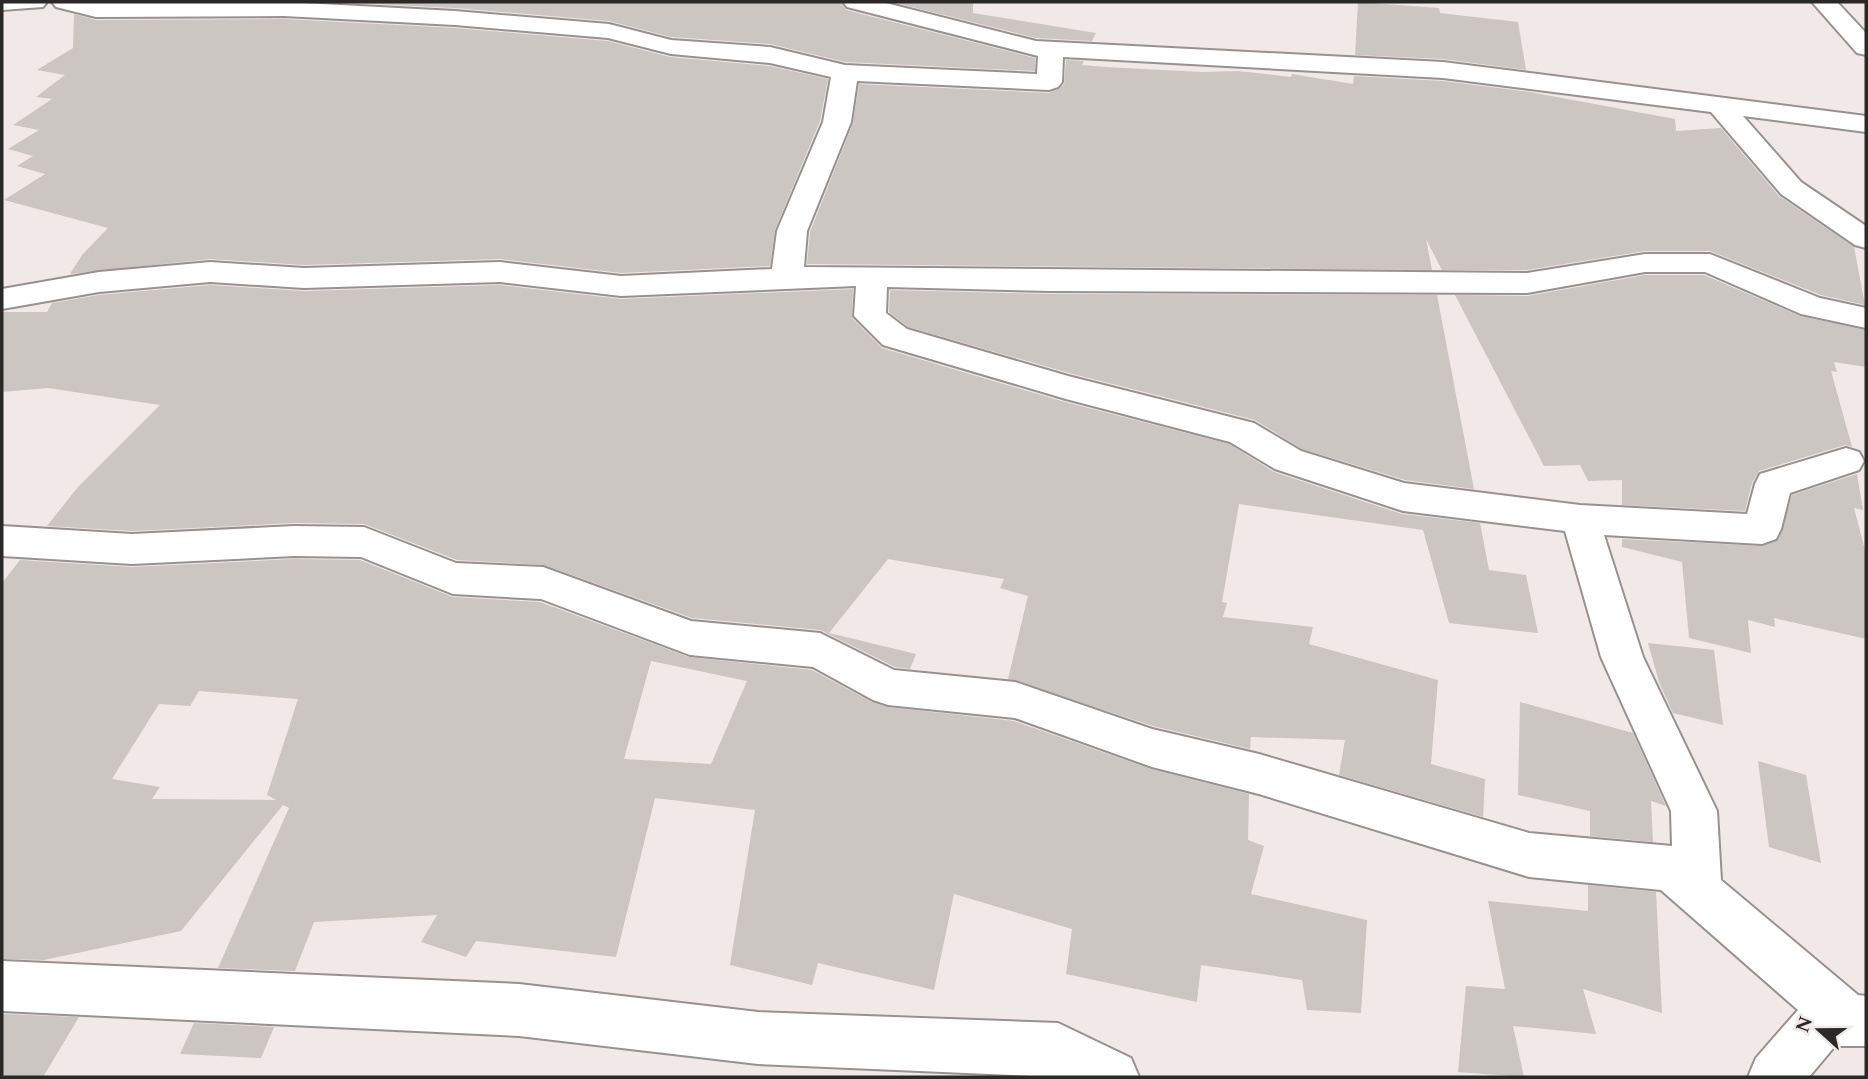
<svg xmlns="http://www.w3.org/2000/svg" width="1868" height="1079" viewBox="0 0 1868 1079" font-family="Spectral,serif">
	<rect width="100%" height="100%" fill="#f0e9e7"/>
	<g fill="#cbc6c2" fill-rule="evenodd">
		<path d="M 329,2 L 840,2 L 846,10 L 1035,58 L 1035,71 L 845,62 L 770,44 L 671,37 L 609,21 L 455,8 Z"/>
		<path d="M 892,2 L 973,2 L 973,13 L 1096,33 L 1092,41 L 1036,38 Z"/>
		<path d="M 1358,2 L 1439,8 L 1440,13 L 1518,22 L 1526,70 L 1443,59 L 1355,55 Z"/>
		<path d="M 74,14 L 96,20 L 284,19 L 455,28 L 608,41 L 670,57 L 770,66 L 828,79 L 820,121 L 775,230 L 770,266 L 621,273 L 500,259 L 304,265 L 210,259 L 70,274 L 82,255 L 108,228 L 4,200 L 45,174 L 17,166 L 33,156 L 8,149 L 39,130 L 13,125 L 52,99 L 36,97 L 65,75 L 37,70 L 73,48 Z"/>
		<path d="M 1066,60 L 1084,61 L 1082,65 L 1106,67 L 1202,72 L 1238,71 L 1291,77 L 1292,74 L 1353,84 L 1354,76 L 1443,81 L 1530,92 L 1675,119 L 1676,131 L 1721,128 L 1779,196 L 1854,247 L 1865,305 L 1821,295 L 1710,251 L 1645,251 L 1527,270 L 1442,270 L 1426,239 L 1432,270 L 807,264 L 810,232 L 853,123 L 859,84 L 1049,93 L 1059,89 L 1064,84 Z"/>
		<path d="M 1645,275 L 1704,275 L 1800,316 L 1866,330 L 1866,367 L 1834,362 L 1837,372 L 1831,371 L 1852,447 L 1845,445 L 1759,471 L 1752,483 L 1745,511 L 1622,505 L 1622,480 L 1588,481 L 1580,465 L 1544,466 L 1455,295 L 1527,296 Z"/>
		<path d="M 210,285 L 304,291 L 500,285 L 621,299 L 853,289 L 852,318 L 882,348 L 1065,402 L 1229,444 L 1274,472 L 1402,514 L 1480,523 L 1489,570 L 1526,575 L 1538,633 L 1449,623 L 1423,530 L 1239,504 L 1222,602 L 1227,603 L 1223,617 L 1313,627 L 1309,644 L 1438,680 L 1431,764 L 1485,779 L 1483,817 L 1339,775 L 1345,740 L 1251,737 L 1250,749 L 1153,726 L 1008,679 L 1028,596 L 1000,588 L 1004,579 L 888,559 L 829,633 L 916,654 L 910,669 L 895,667 L 820,630 L 692,618 L 544,565 L 457,560 L 364,524 L 294,523 L 132,531 L 47,526 L 78,487 L 160,405 L 48,388 L 2,392 L 2,312 L 47,312 L 52,303 L 99,295 Z"/>
		<path d="M 890,290 L 1051,294 L 1437,295 L 1474,489 L 1405,480 L 1302,449 L 1255,420 L 1069,373 L 908,327 L 889,312 Z"/>
		<path d="M 1857,474 L 1863,510 L 1854,508 L 1866,554 L 1866,639 L 1774,618 L 1775,627 L 1748,620 L 1751,653 L 1689,638 L 1682,562 L 1622,547 L 1622,539 L 1763,546 L 1778,540 L 1792,495 Z"/>
		<path d="M 294,559 L 360,560 L 453,597 L 540,602 L 689,657 L 812,670 L 872,702 L 887,707 L 1014,721 L 1151,769 L 1249,794 L 1248,840 L 1264,846 L 1251,894 L 1367,920 L 1361,1013 L 1307,1010 L 1302,980 L 1201,965 L 1197,1002 L 1066,974 L 1072,929 L 954,894 L 934,990 L 818,963 L 812,985 L 730,965 L 755,810 L 655,798 L 616,957 L 476,941 L 466,957 L 421,942 L 437,915 L 314,922 L 295,971 L 218,968 L 289,808 L 283,805 L 181,931 L 44,960 L 2,959 L 2,583 L 20,560 L 132,567 ZM 651,661 L 747,681 L 711,764 L 624,759 ZM 199,691 L 298,699 L 267,795 L 276,800 L 152,799 L 160,787 L 112,779 L 159,704 L 190,706 Z"/>
		<path d="M 1648,643 L 1714,650 L 1723,725 L 1673,713 L 1659,682 Z"/>
		<path d="M 1520,702 L 1633,733 L 1666,806 L 1651,801 L 1653,842 L 1590,836 L 1590,811 L 1518,795 Z"/>
		<path d="M 1758,761 L 1806,775 L 1821,863 L 1769,847 Z"/>
		<path d="M 1588,885 L 1656,892 L 1662,1013 L 1583,989 L 1596,1034 L 1513,1026 L 1524,1077 L 1458,1072 L 1466,986 L 1505,989 L 1488,901 L 1588,911 Z"/>
		<path d="M 2,1014 L 79,1017 L 43,1077 L 2,1077 Z"/>
		<path d="M 194,1023 L 274,1027 L 261,1058 L 180,1054 Z"/>
	</g>
	<g fill="none" stroke-linecap="round" stroke-linejoin="round">
		<g stroke="#989190" stroke-width="4">
			<g id="minor">
				<path d="M 2,2 L 47,2 L 43,7 L 2,10 Z"/>
				<path d="M 52,2 L 284,2 L 455,11 L 609,24 L 671,40 L 770,47 L 845,65 L 1037,74 L 1038,56 L 847,7 L 843,2 L 882,2 L 1036,41 L 1443,62 L 1866,116 L 1866,132 L 1743,116 L 1801,182 L 1866,226 L 1866,248 L 1855,245 L 1781,194 L 1711,112 L 1443,78 L 1063,57 L 1062,82 L 1058,87 L 1049,90 L 857,81 L 851,122 L 807,231 L 804,267 L 1527,273 L 1645,254 L 1710,254 L 1820,298 L 1866,308 L 1866,328 L 1801,314 L 1705,272 L 1645,272 L 1527,293 L 1051,291 L 887,287 L 886,313 L 907,329 L 1068,376 L 1254,423 L 1301,451 L 1404,483 L 1580,505 L 1747,514 L 1755,484 L 1760,474 L 1846,448 L 1859,452 L 1864,461 L 1859,470 L 1790,493 L 1781,529 L 1776,539 L 1762,544 L 1604,535 L 1643,657 L 1717,811 L 1721,880 L 1858,995 L 1866,996 L 1866,1046 L 1835,1046 L 1809,1077 L 1748,1077 L 1756,1058 L 1798,1010 L 1661,890 L 1529,877 L 1259,794 L 1152,767 L 1015,718 L 888,705 L 873,700 L 813,667 L 690,655 L 541,599 L 453,594 L 361,557 L 294,556 L 132,564 L 2,556 L 2,526 L 132,534 L 294,526 L 364,527 L 456,563 L 543,567 L 691,621 L 820,633 L 894,670 L 1015,682 L 1152,729 L 1259,754 L 1529,833 L 1672,846 L 1671,811 L 1601,657 L 1565,531 L 1403,511 L 1275,469 L 1230,442 L 1066,399 L 883,345 L 854,316 L 856,286 L 621,296 L 500,282 L 304,288 L 210,282 L 99,292 L 2,309 L 2,289 L 99,272 L 210,262 L 304,268 L 500,262 L 621,276 L 772,269 L 777,231 L 823,122 L 831,77 L 770,63 L 671,54 L 608,38 L 455,25 L 284,16 L 96,17 L 56,7 Z"/>
				<path d="M 1812,2 L 1837,2 L 1866,33 L 1866,55 L 1857,53 Z"/>
				<path d="M 2,961 L 519,984 L 758,1012 L 1058,1023 L 1131,1058 L 1139,1077 L 1058,1077 L 758,1064 L 519,1036 L 2,1011 Z"/>
			</g>
		</g>
		<use href="#minor" fill="#fff" fill-rule="evenodd"/>
	</g>
	<rect width="1868" height="1079" fill="none" stroke="#2b2828" stroke-width="7"/>
	<g transform="translate(1819 1030) rotate(291)" stroke="#f0e9e7" stroke-width="5" paint-order="stroke">
	<path d="M0-5L12 26L0 18L-12 26Z" fill="#2b2828"/>
	<text y="-10" font-size="19" font-weight="bold" text-anchor="middle" fill="#2b2828">N</text>
	</g>
</svg>
